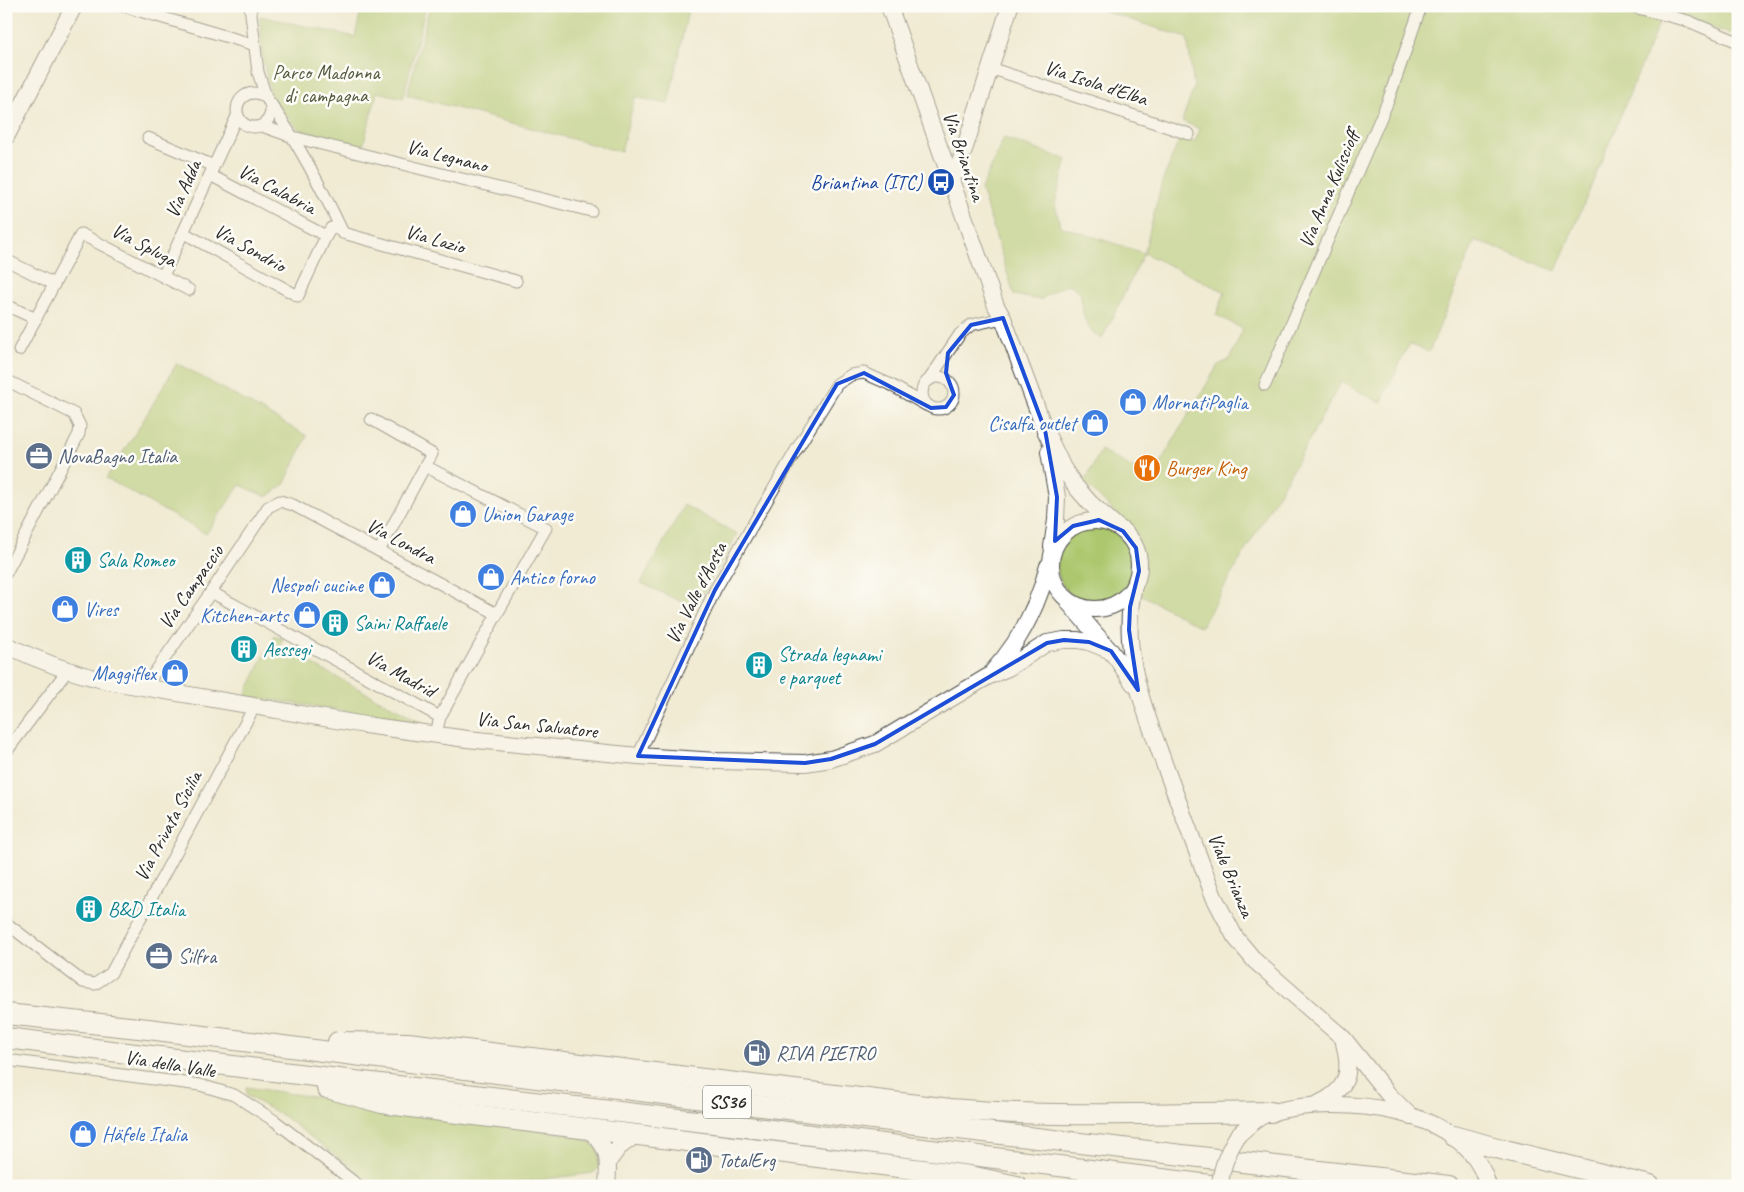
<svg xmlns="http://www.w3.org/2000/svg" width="1744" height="1192" viewBox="0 0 1744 1192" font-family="Caveat,sans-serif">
	<rect width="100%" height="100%" fill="#fdfcf7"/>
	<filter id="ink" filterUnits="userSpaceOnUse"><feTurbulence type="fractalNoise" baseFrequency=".02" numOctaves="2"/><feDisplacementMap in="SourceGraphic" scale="10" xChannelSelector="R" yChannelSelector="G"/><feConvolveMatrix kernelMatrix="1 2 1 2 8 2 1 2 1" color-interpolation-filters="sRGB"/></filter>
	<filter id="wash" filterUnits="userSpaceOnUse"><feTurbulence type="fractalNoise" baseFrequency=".0096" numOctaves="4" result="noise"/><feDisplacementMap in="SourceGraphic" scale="20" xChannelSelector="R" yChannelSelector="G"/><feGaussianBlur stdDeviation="1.12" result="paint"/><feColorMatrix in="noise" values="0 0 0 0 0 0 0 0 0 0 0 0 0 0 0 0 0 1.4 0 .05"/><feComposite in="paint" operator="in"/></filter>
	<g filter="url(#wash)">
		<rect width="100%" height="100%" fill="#f1ebd4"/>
		<g fill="#acc76d" stroke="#6c794c">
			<path d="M 362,6 L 426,6 L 403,98 L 377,92 L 363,146 L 298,129 L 279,108 L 270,94 L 262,53 L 260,16 L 355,37 Z"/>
			<path d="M 430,6 L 689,6 L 668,104 L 635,97 L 621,152 L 407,95 Z"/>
			<path d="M 1089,6 L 1651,6 L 1662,16 L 1556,271 L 1475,240 L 1429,352 L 1409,344 L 1381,403 L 1341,382 L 1301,455 L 1201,627 L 1140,594 L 1145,561 L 1136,534 L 1084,482 L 1101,450 L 1151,478 L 1218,365 L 1229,360 L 1243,329 L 1216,315 L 1225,292 L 1144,253 L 1102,339 C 1084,329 1082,312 1081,294 L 1070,284 L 1055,290 L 1040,300 L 1014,295 L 981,189 L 1004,138 L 1067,160 L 1055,203 L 1060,226 L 1144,253 L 1162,182 L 1180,138 L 1195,142 L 1200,129 L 1182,121 L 1194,87 L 1187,38 Z"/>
			<path d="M 1657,6 L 1738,6 L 1738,21 L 1730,34 Z"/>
			<path d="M 177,363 L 307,436 L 284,485 L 267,497 L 240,485 L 206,534 L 106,478 L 140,426 Z"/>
			<path d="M 684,505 L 737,534 L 695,608 L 641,583 Z"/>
			<circle cx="1095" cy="565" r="38"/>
			<path d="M 274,635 L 283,638 L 279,647 L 424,723 L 245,696 Z"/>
			<path d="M 246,1087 L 573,1135 L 585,1139 L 598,1149 L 599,1168 L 593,1173 L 491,1186 L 412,1186 L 405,1181 L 399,1186 L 374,1186 L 348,1165 L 283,1116 L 247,1096 Z"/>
		</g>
	</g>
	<g filter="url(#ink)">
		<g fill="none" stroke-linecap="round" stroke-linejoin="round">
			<g stroke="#494844" stroke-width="13">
				<g id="street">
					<path d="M 123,6 L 255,45"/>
					<path d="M 250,6 L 258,72 L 266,97"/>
					<path d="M 1630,6 L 1688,21 L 1738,42"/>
					<path d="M 990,68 L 1189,134"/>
					<circle cx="254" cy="110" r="17"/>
					<path d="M 271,104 C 299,145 322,188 343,233"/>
					<path d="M 262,126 L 293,137 L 591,211"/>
					<path d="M 148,138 L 214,166"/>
					<path d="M 210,175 L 326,236"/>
					<path d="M 184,233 L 298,296 L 326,236 L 331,228 L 338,229 L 343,233 L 516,281"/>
					<path d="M 6,260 L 54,284"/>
					<path d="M 163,276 L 237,116"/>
					<path d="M 6,305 L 36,319"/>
					<path d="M 19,350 L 81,234 L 189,290"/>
					<circle cx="938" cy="393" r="16"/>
					<path d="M 6,380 L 74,414 L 80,426 L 79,434 L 6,573"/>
					<path d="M 929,380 L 960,334 L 971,325 L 1003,318"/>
					<path d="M 1265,385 L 1388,101 L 1421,6"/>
					<path d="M 371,419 L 432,454 L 425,466"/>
					<path d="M 379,551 L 425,466 L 546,528 L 497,614"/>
					<path d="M 211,592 L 440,717"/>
					<path d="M 144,688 L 211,592 L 268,507 L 280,501 L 293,505 L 497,614 L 440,717 L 436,734"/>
					<path d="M 6,752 L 67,671"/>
					<path d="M 638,756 L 715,590 L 795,452 L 837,384 L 851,375 L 864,373 L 889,384 L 926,405"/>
					<path d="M 6,923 L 83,982 L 95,984 L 111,973 L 254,707"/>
					<path d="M 6,1060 L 200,1085 L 234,1095 L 275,1121 L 359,1186"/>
				</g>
			</g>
			<g stroke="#494844" stroke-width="18">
				<g id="secondary">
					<path d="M 889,6 L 996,306 L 1003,318 L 1045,430 L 1063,468 L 1076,487 L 1090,503 L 1114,524"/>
					<path d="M 6,137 L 74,6"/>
					<path d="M 957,172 L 1010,6"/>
					<path d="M 1049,452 L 1057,497 L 1056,520 L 1052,547"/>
					<circle cx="1095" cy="565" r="44"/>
					<path d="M 1134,585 C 1119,653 1144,706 1166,769 C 1182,812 1198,854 1214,897 L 1235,937 L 1255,961 L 1343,1038 L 1388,1094 L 1411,1117"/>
					<path d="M 1069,603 L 1117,659 L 1133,683"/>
					<path d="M 6,645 C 39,661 72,673 107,681 L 365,725 L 467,739 L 638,756 L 717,761 L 805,763 L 831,759 L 875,744 L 987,677 L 1008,668 L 1047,643 L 1064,640 L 1078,640 L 1089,642 L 1111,651"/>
					<path d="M 993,671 C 1021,640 1038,606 1048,566"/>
					<path d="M 1318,1104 C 1348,1090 1352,1073 1344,1043"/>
					<path d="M 589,1130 C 610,1148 609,1160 607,1186"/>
					<path d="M 1238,1135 C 1248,1126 1259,1115 1273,1112 C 1339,1095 1467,1105 1488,1186"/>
					<path d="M 608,1162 L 618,1148 L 634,1136"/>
				</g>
			</g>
			<g stroke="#494844" stroke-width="22">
				<g id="highway">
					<path d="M 6,1014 L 148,1029 L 744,1104 L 1449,1186"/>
					<path d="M 6,1038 L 363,1082 L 739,1126 L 1218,1186"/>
					<path d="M 338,1042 L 408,1043 L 950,1109 C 1057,1118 1164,1113 1271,1112"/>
					<path d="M 327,1088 L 382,1103 L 426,1109 L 939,1172 L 970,1176 L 1017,1186"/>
					<path d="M 1453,1136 L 1497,1148 L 1650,1186"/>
				</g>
			</g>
			<use href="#street" stroke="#fff" stroke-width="11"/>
			<use href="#secondary" stroke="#fff" stroke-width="16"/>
			<use href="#highway" stroke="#fff" stroke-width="20"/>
			<g stroke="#494844" stroke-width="18" stroke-linecap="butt">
				<path id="secondary-bridge" d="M 1220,1186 C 1221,1167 1228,1151 1238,1135"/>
			</g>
			<use href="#secondary-bridge" stroke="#fff" stroke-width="16"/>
		</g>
	</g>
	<path d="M0 0H1744V1192H0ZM 1003,318 L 1045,430 L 1057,497 L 1055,541 L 1073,526 L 1099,520 L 1123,531 L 1136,548 L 1139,571 L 1130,607 L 1129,630 L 1138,690 L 1111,651 L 1089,642 L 1064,640 L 1047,643 L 875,744 L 831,759 L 805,763 L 638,756 L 715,590 L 837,384 L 864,373 L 931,408 L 946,407 L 954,395 L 946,373 L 948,353 L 971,325 Z" fill="#f1ebd4" fill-opacity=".55" fill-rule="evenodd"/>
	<path fill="none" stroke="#1d4ed8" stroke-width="4" stroke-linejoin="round" d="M 1003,318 L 1045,430 L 1057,497 L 1055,541 L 1073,526 L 1099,520 L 1123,531 L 1136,548 L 1139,571 L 1130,607 L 1129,630 L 1138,690 L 1111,651 L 1089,642 L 1064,640 L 1047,643 L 875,744 L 831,759 L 805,763 L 638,756 L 715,590 L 837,384 L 864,373 L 931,408 L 946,407 L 954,395 L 946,373 L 948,353 L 971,325 Z"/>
	<defs>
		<g id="bus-disc" transform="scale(1.4375)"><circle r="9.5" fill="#1a4fb4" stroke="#fdfcf7"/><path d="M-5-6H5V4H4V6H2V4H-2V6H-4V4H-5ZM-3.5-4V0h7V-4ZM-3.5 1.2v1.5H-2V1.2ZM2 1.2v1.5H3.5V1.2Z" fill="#fff"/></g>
		<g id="shop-disc" transform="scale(1.4375)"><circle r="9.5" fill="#3f7fe0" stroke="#fdfcf7"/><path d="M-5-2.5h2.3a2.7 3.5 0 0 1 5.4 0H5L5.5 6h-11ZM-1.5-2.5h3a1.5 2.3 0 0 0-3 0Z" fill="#fff"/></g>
		<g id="office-disc" transform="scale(1.4375)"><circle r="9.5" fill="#5c6f8a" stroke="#fdfcf7"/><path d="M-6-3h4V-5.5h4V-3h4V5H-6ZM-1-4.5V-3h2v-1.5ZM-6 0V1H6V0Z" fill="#fff"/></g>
		<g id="restaurant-disc" transform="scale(1.4375)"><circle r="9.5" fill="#e8710a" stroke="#fdfcf7"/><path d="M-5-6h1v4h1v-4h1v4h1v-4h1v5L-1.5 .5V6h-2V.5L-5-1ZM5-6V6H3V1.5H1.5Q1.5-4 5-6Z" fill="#fff"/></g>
		<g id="building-disc" transform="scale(1.4375)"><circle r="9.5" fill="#0f9aa8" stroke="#fdfcf7"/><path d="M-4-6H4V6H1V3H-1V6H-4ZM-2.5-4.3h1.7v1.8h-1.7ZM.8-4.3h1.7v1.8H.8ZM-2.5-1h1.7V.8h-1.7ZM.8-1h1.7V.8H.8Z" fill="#fff"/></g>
		<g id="fuel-disc" transform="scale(1.4375)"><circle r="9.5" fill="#5c6f8a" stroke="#fdfcf7"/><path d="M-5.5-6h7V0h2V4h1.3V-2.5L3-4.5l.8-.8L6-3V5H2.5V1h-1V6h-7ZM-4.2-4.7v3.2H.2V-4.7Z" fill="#fff"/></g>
	</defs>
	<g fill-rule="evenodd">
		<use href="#bus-disc" x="941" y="182"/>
		<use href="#shop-disc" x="1133" y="402"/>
		<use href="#shop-disc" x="1095" y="423"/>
		<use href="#office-disc" x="39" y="456"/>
		<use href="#restaurant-disc" x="1147" y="468"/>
		<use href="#shop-disc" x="463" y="514"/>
		<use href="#building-disc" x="78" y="560"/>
		<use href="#shop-disc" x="491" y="577"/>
		<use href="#shop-disc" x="382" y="585"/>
		<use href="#shop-disc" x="65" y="609"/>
		<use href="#shop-disc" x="307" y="615"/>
		<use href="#building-disc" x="335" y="623"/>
		<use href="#building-disc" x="244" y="649"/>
		<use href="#building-disc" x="759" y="665"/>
		<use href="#shop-disc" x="175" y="673"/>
		<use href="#building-disc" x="89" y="909"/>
		<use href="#office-disc" x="159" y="956"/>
		<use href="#fuel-disc" x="757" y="1053"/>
		<use href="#shop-disc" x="83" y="1134"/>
		<use href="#fuel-disc" x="699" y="1160"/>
	</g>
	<g text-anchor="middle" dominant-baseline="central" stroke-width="5" stroke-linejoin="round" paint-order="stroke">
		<rect fill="#fdfcf7" stroke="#6a6a68" stroke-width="1" x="703" y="1085.5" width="48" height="33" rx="4"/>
		<g font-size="19" font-weight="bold" fill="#2b2b2b">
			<text x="727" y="1102">SS36</text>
		</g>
		<g font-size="20" fill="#525a3f" stroke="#fdfcf7">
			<text x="326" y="72">Parco Madonna<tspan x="326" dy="23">di campagna</tspan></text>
		</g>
		<g font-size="20" fill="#2b2b2b" stroke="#fdfcf7">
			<text transform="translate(1096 83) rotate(18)">Via Isola d'Elba</text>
			<text transform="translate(447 156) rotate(14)">Via Legnano</text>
			<text transform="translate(964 156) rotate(71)">Via Briantina</text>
			<text transform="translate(183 189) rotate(-66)">Via Adda</text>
			<text transform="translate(277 189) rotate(28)">Via Calabria</text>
			<text transform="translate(1329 189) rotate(-67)">Via Anna Kuliscioff</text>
			<text transform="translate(435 239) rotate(16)">Via Lazio</text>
			<text transform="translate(144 245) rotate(28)">Via Spluga</text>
			<text transform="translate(250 248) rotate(29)">Via Sondrio</text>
			<text transform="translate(401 541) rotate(28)">Via Londra</text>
			<text transform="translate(191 587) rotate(-55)">Via Campaccio</text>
			<text transform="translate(696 593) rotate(-63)">Via Valle d'Aosta</text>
			<text transform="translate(401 674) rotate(29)">Via Madrid</text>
			<text transform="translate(537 725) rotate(6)">Via San Salvatore</text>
			<text transform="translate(168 826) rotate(-62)">Via Privata Sicilia</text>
			<text transform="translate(1231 875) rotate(67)">Viale Brianza</text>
			<text transform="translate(170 1064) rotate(9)">Via della Valle</text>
		</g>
		<g font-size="20" fill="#164399" stroke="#fdfcf7" text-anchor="end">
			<text x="922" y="182">Briantina (ITC)</text>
		</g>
		<g font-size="20" fill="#366cbe" stroke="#fdfcf7" text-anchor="start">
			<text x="1152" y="402">MornatiPaglia</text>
			<text x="1076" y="423" text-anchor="end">Cisalfa outlet</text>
			<text x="482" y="514">Union Garage</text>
			<text x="510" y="577">Antico forno</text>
			<text x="363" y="585" text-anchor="end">Nespoli cucine</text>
			<text x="84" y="609">Vires</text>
			<text x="288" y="615" text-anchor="end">Kitchen-arts</text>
			<text x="156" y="673" text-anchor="end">Maggiflex</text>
			<text x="102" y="1134">Häfele Italia</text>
		</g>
		<g font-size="20" fill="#4e5e75" stroke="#fdfcf7" text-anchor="start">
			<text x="58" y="456">NovaBagno Italia</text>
			<text x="178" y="956">Silfra</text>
			<text x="776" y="1053">RIVA PIETRO</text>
			<text x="718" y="1160">TotalErg</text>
		</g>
		<g font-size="20" fill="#c56008" stroke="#fdfcf7" text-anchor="start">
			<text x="1166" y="468">Burger King</text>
		</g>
		<g font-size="20" fill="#0d838f" stroke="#fdfcf7" text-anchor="start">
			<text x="97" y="560">Sala Romeo</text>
			<text x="354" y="623">Saini Raffaele</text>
			<text x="263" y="649">Aessegi</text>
			<text x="778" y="654">Strada legnami<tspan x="778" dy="23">e parquet</tspan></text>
			<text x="108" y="909">B&amp;D Italia</text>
		</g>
	</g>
	<rect width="1744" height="1192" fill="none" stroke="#fdfcf7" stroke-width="25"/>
</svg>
